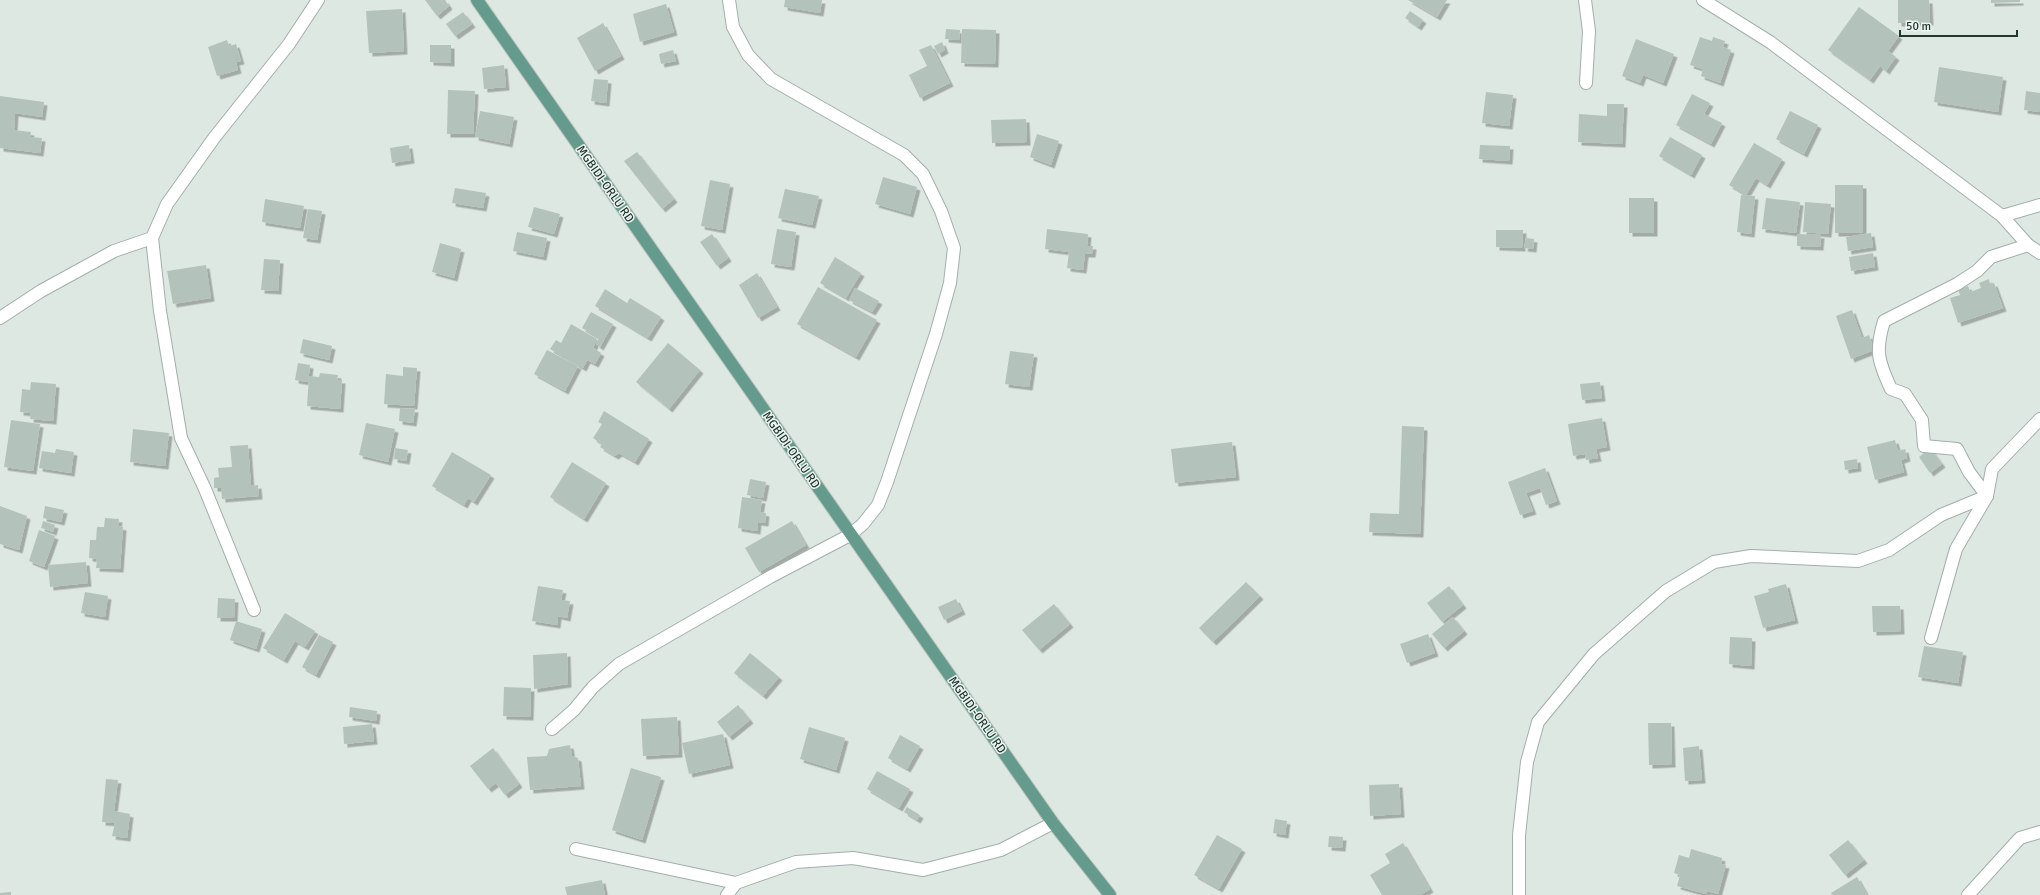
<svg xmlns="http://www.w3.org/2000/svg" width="2040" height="895" viewBox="0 0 2040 895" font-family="Signika,sans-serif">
	<defs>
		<filter id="shadow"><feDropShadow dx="3.5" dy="3.5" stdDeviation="0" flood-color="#0004"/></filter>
	</defs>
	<rect width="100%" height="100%" fill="#dee8e3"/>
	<g fill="#b3c3bc" filter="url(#shadow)">
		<path d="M 425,0 L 445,0 L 449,6 L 437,16 Z"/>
		<path d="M 785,0 L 822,0 L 820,13 L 784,7 Z"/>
		<path d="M 1408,0 L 1447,0 L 1437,17 Z"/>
		<path d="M 1898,0 L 1929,0 L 1930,22 L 1898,23 Z"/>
		<path d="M 1991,0 L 2020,0 L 2020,2 L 1991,3 Z"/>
		<path d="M 666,4 L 674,32 L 640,42 L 633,14 Z"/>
		<path d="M 1859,7 L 1899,36 L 1888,51 L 1896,57 L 1886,71 L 1880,66 L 1870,80 L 1828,50 Z"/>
		<path d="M 402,9 L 404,51 L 369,53 L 366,11 Z"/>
		<path d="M 1410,11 L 1423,20 L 1418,27 L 1405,18 Z"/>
		<path d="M 463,12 L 472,24 L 455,36 L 446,24 Z"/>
		<path d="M 603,23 L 621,56 L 595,71 L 577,38 Z"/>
		<path d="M 946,29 L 960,30 L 959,40 L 945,39 Z"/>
		<path d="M 962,29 L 996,30 L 995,64 L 961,63 Z"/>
		<path d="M 1700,37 L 1712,41 L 1713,37 L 1725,41 L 1723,47 L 1731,50 L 1720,83 L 1701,76 L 1703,69 L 1690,65 Z"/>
		<path d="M 1636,39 L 1674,54 L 1663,83 L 1643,75 L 1640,83 L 1622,76 Z"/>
		<path d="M 227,40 L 229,46 L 236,44 L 241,61 L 236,62 L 238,70 L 217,76 L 208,47 Z"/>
		<path d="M 942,42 L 945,50 L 938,54 L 934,46 Z"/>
		<path d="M 430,45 L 451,45 L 451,63 L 430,62 Z"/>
		<path d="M 931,45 L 950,83 L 920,98 L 909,75 L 927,66 L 919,50 Z"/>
		<path d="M 673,50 L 676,61 L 661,64 L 659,54 Z"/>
		<path d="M 504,65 L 506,87 L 484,89 L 482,68 Z"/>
		<path d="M 1939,67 L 2003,77 L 1998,112 L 1934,102 Z"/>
		<path d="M 594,79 L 608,80 L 606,103 L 591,101 Z"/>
		<path d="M 448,90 L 475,91 L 473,134 L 447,134 Z"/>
		<path d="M 2026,91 L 2040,93 L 2040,112 L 2024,110 Z"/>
		<path d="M 1486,92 L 1513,95 L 1509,126 L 1482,123 Z"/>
		<path d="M 1692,94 L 1710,103 L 1704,114 L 1722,123 L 1711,144 L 1676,125 Z"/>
		<path d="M 0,96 L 44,102 L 42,117 L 15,113 L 14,130 L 31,132 L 30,137 L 42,138 L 40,153 L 0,148 Z"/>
		<path d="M 1607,104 L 1624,104 L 1622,144 L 1578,142 L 1579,114 L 1607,116 Z"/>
		<path d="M 480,111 L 514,117 L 509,144 L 475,137 Z"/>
		<path d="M 1790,111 L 1818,125 L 1804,154 L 1776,139 Z"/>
		<path d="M 1026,119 L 1027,142 L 992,143 L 991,120 Z"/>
		<path d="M 1037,134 L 1059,141 L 1051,165 L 1030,157 Z"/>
		<path d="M 1670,137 L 1702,155 L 1691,175 L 1659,156 Z"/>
		<path d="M 1754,143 L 1782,159 L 1767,185 L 1756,178 L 1746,195 L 1729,185 Z"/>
		<path d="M 409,145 L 411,160 L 392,163 L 390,148 Z"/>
		<path d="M 1480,145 L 1510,146 L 1509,161 L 1479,159 Z"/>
		<path d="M 637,152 L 674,199 L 662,209 L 624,161 Z"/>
		<path d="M 883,177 L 917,187 L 910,214 L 875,204 Z"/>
		<path d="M 710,180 L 730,184 L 722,230 L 701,226 Z"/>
		<rect x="1835" y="185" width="28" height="48"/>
		<path d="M 455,188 L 486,193 L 483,208 L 452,203 Z"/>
		<path d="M 785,189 L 819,196 L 812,225 L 778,218 Z"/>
		<path d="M 1741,195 L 1755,196 L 1751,234 L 1737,232 Z"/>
		<rect x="1629" y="198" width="25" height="35"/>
		<path d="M 1766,198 L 1800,202 L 1796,233 L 1762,229 Z"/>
		<path d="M 265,199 L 304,206 L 300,228 L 262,222 Z"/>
		<path d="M 1805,202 L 1831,204 L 1828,234 L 1803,232 Z"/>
		<path d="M 534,207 L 560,214 L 554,234 L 528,227 Z"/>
		<path d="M 308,209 L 322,211 L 317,240 L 303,238 Z"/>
		<path d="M 777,229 L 796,232 L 791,267 L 771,264 Z"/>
		<path d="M 1047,229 L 1088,234 L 1087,246 L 1093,246 L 1092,254 L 1085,254 L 1083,270 L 1067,268 L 1069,252 L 1045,249 Z"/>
		<path d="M 1496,230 L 1523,230 L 1522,248 L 1496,247 Z"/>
		<path d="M 517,232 L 547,238 L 543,257 L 513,251 Z"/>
		<path d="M 1871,233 L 1873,247 L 1848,251 L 1846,237 Z"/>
		<path d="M 712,234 L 728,258 L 717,266 L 700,242 Z"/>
		<path d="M 1797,234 L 1821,235 L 1820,247 L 1797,246 Z"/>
		<path d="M 1526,238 L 1534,239 L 1533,249 L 1524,248 Z"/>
		<path d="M 440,243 L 461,249 L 454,278 L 432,272 Z"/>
		<path d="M 1873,253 L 1875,267 L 1851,271 L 1849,257 Z"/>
		<path d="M 835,257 L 861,273 L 846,298 L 820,283 Z"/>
		<path d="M 264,259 L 280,260 L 278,291 L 261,290 Z"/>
		<path d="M 206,265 L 211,298 L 173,304 L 167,271 Z"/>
		<path d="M 757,273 L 777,307 L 758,318 L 739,285 Z"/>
		<path d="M 1989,279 L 1990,284 L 1994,283 L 2003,308 L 1958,323 L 1950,298 L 1960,295 L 1958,289 L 1968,286 L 1970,292 L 1981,288 L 1979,283 Z"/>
		<path d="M 818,287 L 877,320 L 856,357 L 797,324 Z"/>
		<path d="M 855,288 L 879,301 L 872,312 L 849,300 Z"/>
		<path d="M 605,289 L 627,303 L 630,298 L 661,317 L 648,338 L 595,306 Z"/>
		<path d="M 1852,310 L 1862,338 L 1869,335 L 1874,350 L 1851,359 L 1836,316 Z"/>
		<path d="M 591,312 L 613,324 L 600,347 L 596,344 L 599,338 L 582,328 Z"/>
		<path d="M 571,324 L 597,339 L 593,348 L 601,353 L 595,364 L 587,360 L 583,368 L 550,349 L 556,340 L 561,343 Z"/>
		<path d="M 303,339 L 332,346 L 329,360 L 300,353 Z"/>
		<path d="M 668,343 L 700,370 L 669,409 L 636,382 Z"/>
		<path d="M 547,350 L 578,366 L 565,391 L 534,374 Z"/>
		<path d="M 1010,351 L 1034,354 L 1029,387 L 1005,384 Z"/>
		<path d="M 298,363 L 310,365 L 308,382 L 295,380 Z"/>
		<path d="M 403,367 L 417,368 L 414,406 L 384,404 L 386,374 L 403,376 Z"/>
		<path d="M 320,373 L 338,375 L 337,380 L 342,380 L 340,409 L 307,406 L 309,376 L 319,377 Z"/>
		<path d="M 31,382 L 56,384 L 53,421 L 30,419 L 31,413 L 20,412 L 22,389 L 30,390 Z"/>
		<path d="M 1600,382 L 1602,398 L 1582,400 L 1580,384 Z"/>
		<path d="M 400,408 L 415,409 L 413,423 L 399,421 Z"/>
		<path d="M 604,411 L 649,439 L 635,462 L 619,453 L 615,456 L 600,447 L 602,444 L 593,438 L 602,424 L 598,422 Z"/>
		<path d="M 1602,418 L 1607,447 L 1596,449 L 1598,458 L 1586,460 L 1585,454 L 1573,456 L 1568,424 Z"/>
		<path d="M 11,420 L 40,424 L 33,471 L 4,467 Z"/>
		<path d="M 366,423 L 395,429 L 388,462 L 359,455 Z"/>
		<path d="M 1402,426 L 1424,427 L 1420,534 L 1369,532 L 1370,513 L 1399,514 Z"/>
		<path d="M 133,429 L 169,433 L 165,466 L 130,462 Z"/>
		<path d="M 1895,440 L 1898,451 L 1905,449 L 1907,458 L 1901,460 L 1904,472 L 1875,480 L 1867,447 Z"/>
		<path d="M 1232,442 L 1236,477 L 1175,483 L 1171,449 Z"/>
		<path d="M 248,445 L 251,486 L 258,485 L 259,496 L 222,499 L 221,488 L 214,488 L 214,478 L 219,477 L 218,468 L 232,467 L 230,446 Z"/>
		<path d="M 395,448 L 408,450 L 406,461 L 394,459 Z"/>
		<path d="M 1930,448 L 1942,464 L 1930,473 L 1919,457 Z"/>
		<path d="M 56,449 L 74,452 L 71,473 L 39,468 L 42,451 L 55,453 Z"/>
		<path d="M 452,452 L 491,475 L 474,502 L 468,498 L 464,505 L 432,486 Z"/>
		<path d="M 1857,459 L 1858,468 L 1845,470 L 1844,461 Z"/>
		<path d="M 572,462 L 606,483 L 584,519 L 550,497 Z"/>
		<path d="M 1545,468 L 1557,501 L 1546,505 L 1540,488 L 1526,493 L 1533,511 L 1520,515 L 1508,482 Z"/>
		<path d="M 750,479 L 766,482 L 763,498 L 747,495 Z"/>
		<path d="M 742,497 L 762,500 L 760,512 L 766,513 L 765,523 L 758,522 L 757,531 L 738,528 Z"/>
		<path d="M 0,506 L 27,516 L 19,550 L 0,544 Z"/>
		<path d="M 45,506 L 64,510 L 61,522 L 43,518 Z"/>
		<path d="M 105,518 L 119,519 L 118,526 L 123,527 L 120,569 L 96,568 L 97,559 L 89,558 L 90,540 L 96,540 L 97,527 L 104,527 Z"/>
		<path d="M 43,521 L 55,525 L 53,532 L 41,528 Z"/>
		<path d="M 792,521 L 806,545 L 759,572 L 745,548 Z"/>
		<path d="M 39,530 L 55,536 L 44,567 L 29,561 Z"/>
		<path d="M 86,562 L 88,583 L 50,587 L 48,565 Z"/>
		<path d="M 1246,582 L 1260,596 L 1213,642 L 1199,628 Z"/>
		<path d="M 1786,584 L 1795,620 L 1763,628 L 1754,596 L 1769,592 L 1768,589 Z"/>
		<path d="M 538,586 L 563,590 L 561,600 L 570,601 L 567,618 L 558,616 L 557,625 L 532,621 Z"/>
		<path d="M 1449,586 L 1463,605 L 1442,622 L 1427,603 Z"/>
		<path d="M 85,592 L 108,596 L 105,617 L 81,613 Z"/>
		<path d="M 218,598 L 235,599 L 234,618 L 217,618 Z"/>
		<path d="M 956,599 L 962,611 L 944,620 L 938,607 Z"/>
		<path d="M 1054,604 L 1070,624 L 1039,650 L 1022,630 Z"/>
		<path d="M 1872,606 L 1900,606 L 1901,631 L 1873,632 Z"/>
		<path d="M 285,613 L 315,631 L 305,647 L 295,641 L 284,660 L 263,648 Z"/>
		<path d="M 1453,617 L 1464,631 L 1444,648 L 1432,634 Z"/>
		<path d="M 236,621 L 262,629 L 256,649 L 230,640 Z"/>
		<path d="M 1428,634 L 1435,653 L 1407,663 L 1400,644 Z"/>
		<path d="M 319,635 L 333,642 L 316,675 L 302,667 Z"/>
		<path d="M 1730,637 L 1752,638 L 1751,666 L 1729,664 Z"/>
		<path d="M 1924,646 L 1963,652 L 1958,683 L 1918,677 Z"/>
		<path d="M 567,653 L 568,684 L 534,689 L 533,655 Z"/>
		<path d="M 750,653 L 779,677 L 763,696 L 734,673 Z"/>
		<path d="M 504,687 L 531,688 L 530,717 L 503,716 Z"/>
		<path d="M 738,705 L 750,720 L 729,737 L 717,722 Z"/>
		<path d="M 350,707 L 377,711 L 376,721 L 349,717 Z"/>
		<path d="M 677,717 L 679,754 L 643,756 L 641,719 Z"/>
		<path d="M 1648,723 L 1671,723 L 1672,764 L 1649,765 Z"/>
		<path d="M 372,724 L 374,741 L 344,744 L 343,727 Z"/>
		<path d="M 809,727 L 845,738 L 836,770 L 800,759 Z"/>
		<path d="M 723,734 L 730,765 L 689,774 L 682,743 Z"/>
		<path d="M 900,735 L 920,746 L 907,769 L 888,758 Z"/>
		<path d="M 570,745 L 572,756 L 578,758 L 581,786 L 530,790 L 527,757 L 547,756 L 549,749 Z"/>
		<path d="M 1699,746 L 1702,780 L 1685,781 L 1683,748 Z"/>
		<path d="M 493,748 L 519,784 L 505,795 L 496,783 L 488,789 L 470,766 Z"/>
		<path d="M 631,768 L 661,777 L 642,840 L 612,830 Z"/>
		<path d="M 877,771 L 910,789 L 899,808 L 867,789 Z"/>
		<path d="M 106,779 L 118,780 L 114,811 L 130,814 L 127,838 L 112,836 L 115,823 L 102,822 Z"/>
		<path d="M 1399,784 L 1401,814 L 1370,816 L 1369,785 Z"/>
		<path d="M 907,807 L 920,815 L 917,820 L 904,812 Z"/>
		<path d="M 1275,819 L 1287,821 L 1285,835 L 1273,833 Z"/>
		<path d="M 1217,835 L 1242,849 L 1219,889 L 1194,875 Z"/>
		<path d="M 1329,836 L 1343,837 L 1342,848 L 1328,847 Z"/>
		<path d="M 1848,840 L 1864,860 L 1845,875 L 1829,855 Z"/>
		<path d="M 1403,843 L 1430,889 L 1420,895 L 1382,895 L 1370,875 L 1390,863 L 1385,854 Z"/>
		<path d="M 1691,849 L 1722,858 L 1721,864 L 1726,865 L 1718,894 L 1707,891 L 1706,894 L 1677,886 L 1680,875 L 1674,873 L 1679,855 L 1689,858 Z"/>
		<path d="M 1857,877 L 1867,895 L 1832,895 L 1831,893 Z"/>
		<path d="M 602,880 L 605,895 L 567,895 L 565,887 Z"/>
		<path d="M 11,892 L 11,895 L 0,895 L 0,893 Z"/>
	</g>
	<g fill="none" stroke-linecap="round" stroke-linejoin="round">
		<g stroke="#a2afaa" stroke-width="14">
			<g id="minor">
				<path d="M 1585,0 L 1589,31 L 1586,83"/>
				<path d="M 1703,0 L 1770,42 L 2002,216 L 2028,245 L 2040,253"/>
				<path d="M 2002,216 L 2040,205"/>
				<path d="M 152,238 L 160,311 L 181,438 L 205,489 L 254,610"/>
				<path d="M 0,318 L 41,291 L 114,251 L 152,238 L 167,204 L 214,138 L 289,44 L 318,0"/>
				<path d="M 1931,638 L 1956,549 L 1987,496 L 1969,472 L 1957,449 L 1924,446 L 1922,420 L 1905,394 L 1891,389 C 1878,361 1875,351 1884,321 L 1957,284 L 1977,271 L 1991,257 L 2028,245"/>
				<path d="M 552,729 L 574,710 L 593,687 L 619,664 L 770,577 L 850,535 L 863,524 L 878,505 L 887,482 L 936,334 L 950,283 L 954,248 L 941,211 L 923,174 L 904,155 L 771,79 L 748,55 L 733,27 L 729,0"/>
				<path d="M 576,849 L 736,883"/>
				<path d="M 727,895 L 736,883 L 796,862 L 853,858 L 923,870 L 1001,850 L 1053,823"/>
				<path d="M 1519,895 L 1519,835 L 1527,762 L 1538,722 L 1594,654 L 1666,591 L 1714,562 L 1751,556 L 1858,561 L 1889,550 L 1941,515 L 1987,496 L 1992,469 L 2040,419"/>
				<path d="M 1968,895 L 2020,838 L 2040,832"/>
			</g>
		</g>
		<g stroke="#bcc3c1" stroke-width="14">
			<path id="major" d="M 477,0 L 1053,823 L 1110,895"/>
		</g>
		<use href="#minor" stroke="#fff" stroke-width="12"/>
		<use href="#major" stroke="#659b8c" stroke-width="12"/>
	</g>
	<g text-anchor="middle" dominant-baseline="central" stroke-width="3" stroke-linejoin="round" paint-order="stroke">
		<g font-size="12" fill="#213730" stroke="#eef5f1">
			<text transform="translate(605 184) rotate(55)">MGBIDI-ORLU RD</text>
			<text transform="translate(791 450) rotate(55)">MGBIDI-ORLU RD</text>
			<text transform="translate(977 715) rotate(55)">MGBIDI-ORLU RD</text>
		</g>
	</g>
	<path d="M1900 30v6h117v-6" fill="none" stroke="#213730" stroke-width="2"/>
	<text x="1906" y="30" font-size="12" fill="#213730" stroke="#eef5f1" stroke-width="3" paint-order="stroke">50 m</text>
</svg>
